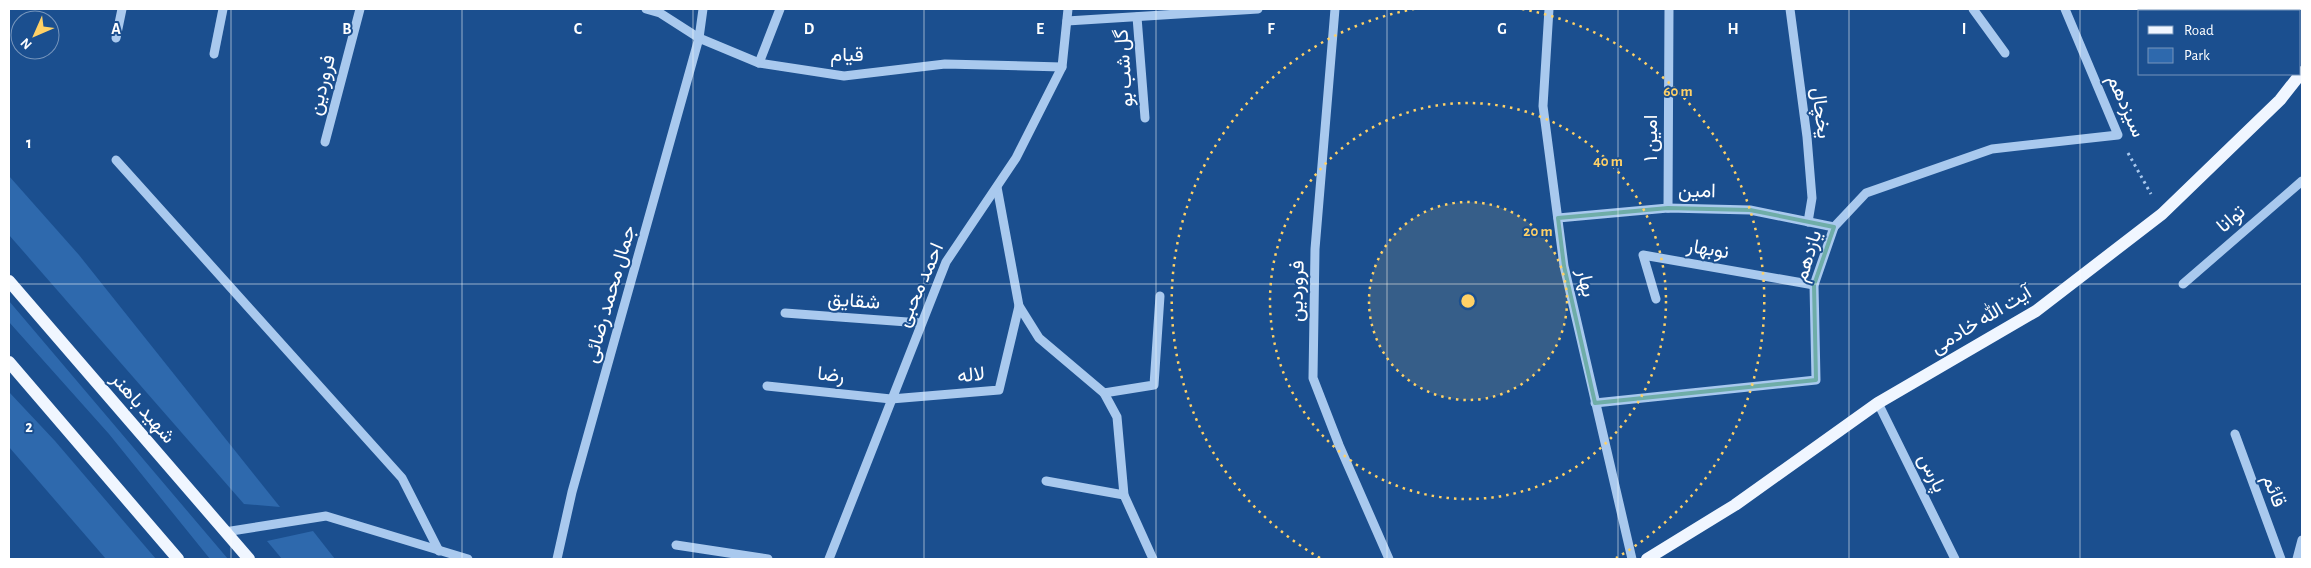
<svg xmlns="http://www.w3.org/2000/svg" width="2311" height="568" viewBox="0 0 2311 568" font-family="'Alegreya Sans',Vazirmatn,sans-serif">
	<rect width="100%" height="100%" fill="#1b4f8f"/>
	<g fill="#2e69ad">
		<path d="M 9,176 L 79,255 L 280,507 L 244,504 L 9,235 Z"/>
		<path d="M 9,301 L 228,559 L 210,559 L 109,434 L 9,322 Z"/>
		<path d="M 9,392 L 55,441 L 156,559 L 106,559 L 9,447 Z"/>
		<path d="M 313,531 L 335,559 L 282,559 L 267,541 Z"/>
	</g>
	<g fill="none" stroke-linecap="round" stroke-linejoin="round">
		<g stroke="#a9c9ee" stroke-width="3" stroke-dasharray="2.5 4" stroke-linecap="butt">
			<path d="M 2273,9 L 2274,11"/>
			<path d="M 2128,153 L 2151,194"/>
		</g>
		<g stroke="#a9c9ee" stroke-width="9">
			<path d="M 646,9 L 660,13 L 699,38 L 759,63 L 844,76 L 945,64 L 1062,67"/>
			<path d="M 1335,9 L 1315,249 L 1313,378 L 1339,445 L 1389,559"/>
			<path d="M 1549,9 L 1543,106 L 1564,266 L 1632,559"/>
			<path d="M 1790,9 L 1807,137 L 1812,198 L 1808,222"/>
			<path d="M 1973,9 L 2005,53"/>
			<path d="M 1137,17 L 1145,118"/>
			<path d="M 1067,21 L 1258,9"/>
			<path d="M 116,38 L 122,9"/>
			<path d="M 214,54 L 223,9"/>
			<path d="M 759,63 L 780,9"/>
			<path d="M 325,142 L 360,9"/>
			<path d="M 116,160 L 402,478 L 439,551"/>
			<path d="M 997,187 L 1019,306 L 1039,338 L 1104,393 L 1117,417 L 1124,495 L 1153,559"/>
			<path d="M 1668,208 L 1669,9"/>
			<path d="M 1558,218 L 1668,208 L 1750,210 L 1834,227"/>
			<path d="M 2183,284 L 2302,181"/>
			<path d="M 1656,299 L 1643,255 L 1814,285"/>
			<path d="M 785,313 L 921,323"/>
			<path d="M 767,386 L 891,399 L 999,390 L 1019,306"/>
			<path d="M 1104,393 L 1154,385 L 1160,296"/>
			<path d="M 1595,403 L 1816,380 L 1814,285 L 1834,227 L 1866,193 L 1992,149 L 2118,135 L 2065,9"/>
			<path d="M 1878,403 L 1955,559"/>
			<path d="M 2235,434 L 2281,559"/>
			<path d="M 1046,481 L 1124,495"/>
			<path d="M 225,532 L 326,516 L 468,559"/>
			<path d="M 676,545 L 768,559"/>
			<path d="M 557,559 L 572,492 L 699,38 L 703,9"/>
			<path d="M 829,559 L 946,262 L 1016,158 L 1062,67 L 1068,9"/>
			<path d="M 2297,559 L 2302,540"/>
		</g>
		<g stroke="#f0f6ff" stroke-width="12">
			<path d="M 9,281 L 249,559"/>
			<path d="M 9,362 L 178,559"/>
			<path d="M 1647,559 L 1735,505 L 1878,403 L 2036,311 L 2162,214 L 2280,100 L 2302,72"/>
		</g>
	</g>
	<path fill="none" stroke="#6fada8" stroke-width="4" stroke-linejoin="round" d="M 1668,208 L 1750,210 L 1834,227 L 1814,285 L 1816,380 L 1595,403 L 1564,266 L 1558,218 Z"/>
	<path fill="none" stroke="#fff" stroke-width="1" stroke-opacity="0.55" d="M 231,9 L 231,559M 462,9 L 462,559M 693,9 L 693,559M 924,9 L 924,559M 1156,9 L 1156,559M 1387,9 L 1387,559M 1618,9 L 1618,559M 1849,9 L 1849,559M 2080,9 L 2080,559M 9,284 L 2302,284"/>
	<circle cx="1468" cy="301" r="99" fill="#ffd166" fill-opacity=".12"/>
	<g fill="none" stroke="#ffd166" stroke-width="2.5" stroke-dasharray="2.5 5">
		<circle cx="1468" cy="301" r="99"/>
		<circle cx="1468" cy="301" r="198"/>
		<path d="M1320 558A297 297 0 0 1 1414 9M1522 9A297 297 0 0 1 1616 558"/>
	</g>
	<g text-anchor="middle" dominant-baseline="central" stroke-width="4" stroke-linejoin="round" paint-order="stroke">
		<g font-size="20" fill="#fff" stroke="#1b4f8f">
			<text x="847" y="55">قیام</text>
			<text transform="translate(1124 68) rotate(-94)">گل شب بو</text>
			<text transform="translate(322 85) rotate(-76)">فروردین</text>
			<text transform="translate(2126 106) rotate(66)">سیزدهم</text>
			<text transform="translate(1821 113) rotate(83)">یخچال</text>
			<text transform="translate(1651 138) rotate(-90)">امین ۱</text>
			<text transform="translate(1697 191) rotate(1)">امین</text>
			<text transform="translate(2231 219) rotate(-41)">توانا</text>
			<text transform="translate(1708 249) rotate(10)">نوبهار</text>
			<text transform="translate(1808 256) rotate(-73)">یازدهم</text>
			<text transform="translate(1586 283) rotate(78)">بهار</text>
			<text transform="translate(920 285) rotate(-66)">احمد محبی</text>
			<text transform="translate(1297 291) rotate(-89)">فروردین</text>
			<text transform="translate(610 294) rotate(-74)">جمال محمد رضائی</text>
			<text transform="translate(854 301) rotate(4)">شقایق</text>
			<text transform="translate(1981 320) rotate(-31)">آیت الله خادمی</text>
			<text transform="translate(831 375) rotate(6)">رضا</text>
			<text transform="translate(971 375) rotate(-5)">لاله</text>
			<text transform="translate(143 408) rotate(49)">شهید باهنر</text>
			<text transform="translate(1932 473) rotate(64)">پارس</text>
			<text transform="translate(2274 491) rotate(69)">قائم</text>
		</g>
	</g>
	<g font-size="16" text-anchor="middle" font-weight="bold" fill="#fff" stroke="#1b4f8f" stroke-width="4" stroke-linejoin="round" paint-order="stroke">
		<text x="116" y="34">A</text>
		<text x="347" y="34">B</text>
		<text x="578" y="34">C</text>
		<text x="809" y="34">D</text>
		<text x="1040" y="34">E</text>
		<text x="1271" y="34">F</text>
		<text x="1502" y="34">G</text>
		<text x="1733" y="34">H</text>
		<text x="1964" y="34">I</text>
		<text x="29" y="148">1</text>
		<text x="29" y="432">2</text>
	</g>
	<circle cx="1468" cy="301" r="8" fill="#ffd166" stroke="#1b4f8f" stroke-width="2.5"/>
	<g font-size="15" text-anchor="middle" font-weight="bold" fill="#ffd166" stroke="#1b4f8f" stroke-width="4" stroke-linejoin="round" paint-order="stroke">
		<text x="1678" y="96">60 m</text>
		<text x="1608" y="166">40 m</text>
		<text x="1538" y="236">20 m</text>
	</g>
	<rect width="2311" height="568" fill="none" stroke="#ffffff" stroke-width="20"/>
	<rect x="2138" y="10" width="162" height="65" fill="#1b4f8f" stroke="#7695bc"/>
	<rect x="2148" y="26" width="25" height="8" fill="#f0f6ff" stroke="#7695bc"/>
	<text x="2184" y="35" font-size="15" fill="#ffffff">Road</text>
	<rect x="2148" y="48" width="25" height="15" fill="#2e69ad" stroke="#7695bc"/>
	<text x="2184" y="60" font-size="15" fill="#ffffff">Park</text>
	<g transform="translate(35 35) rotate(225)"><circle r="24" fill="#1b4f8f" stroke="#7695bc"/>
	<path d="M0-4L9 19L0 12L-9 19Z" fill="#ffd166"/>
	<text y="-8" font-size="14" font-weight="bold" text-anchor="middle" fill="#ffffff">N</text>
	</g>
</svg>
